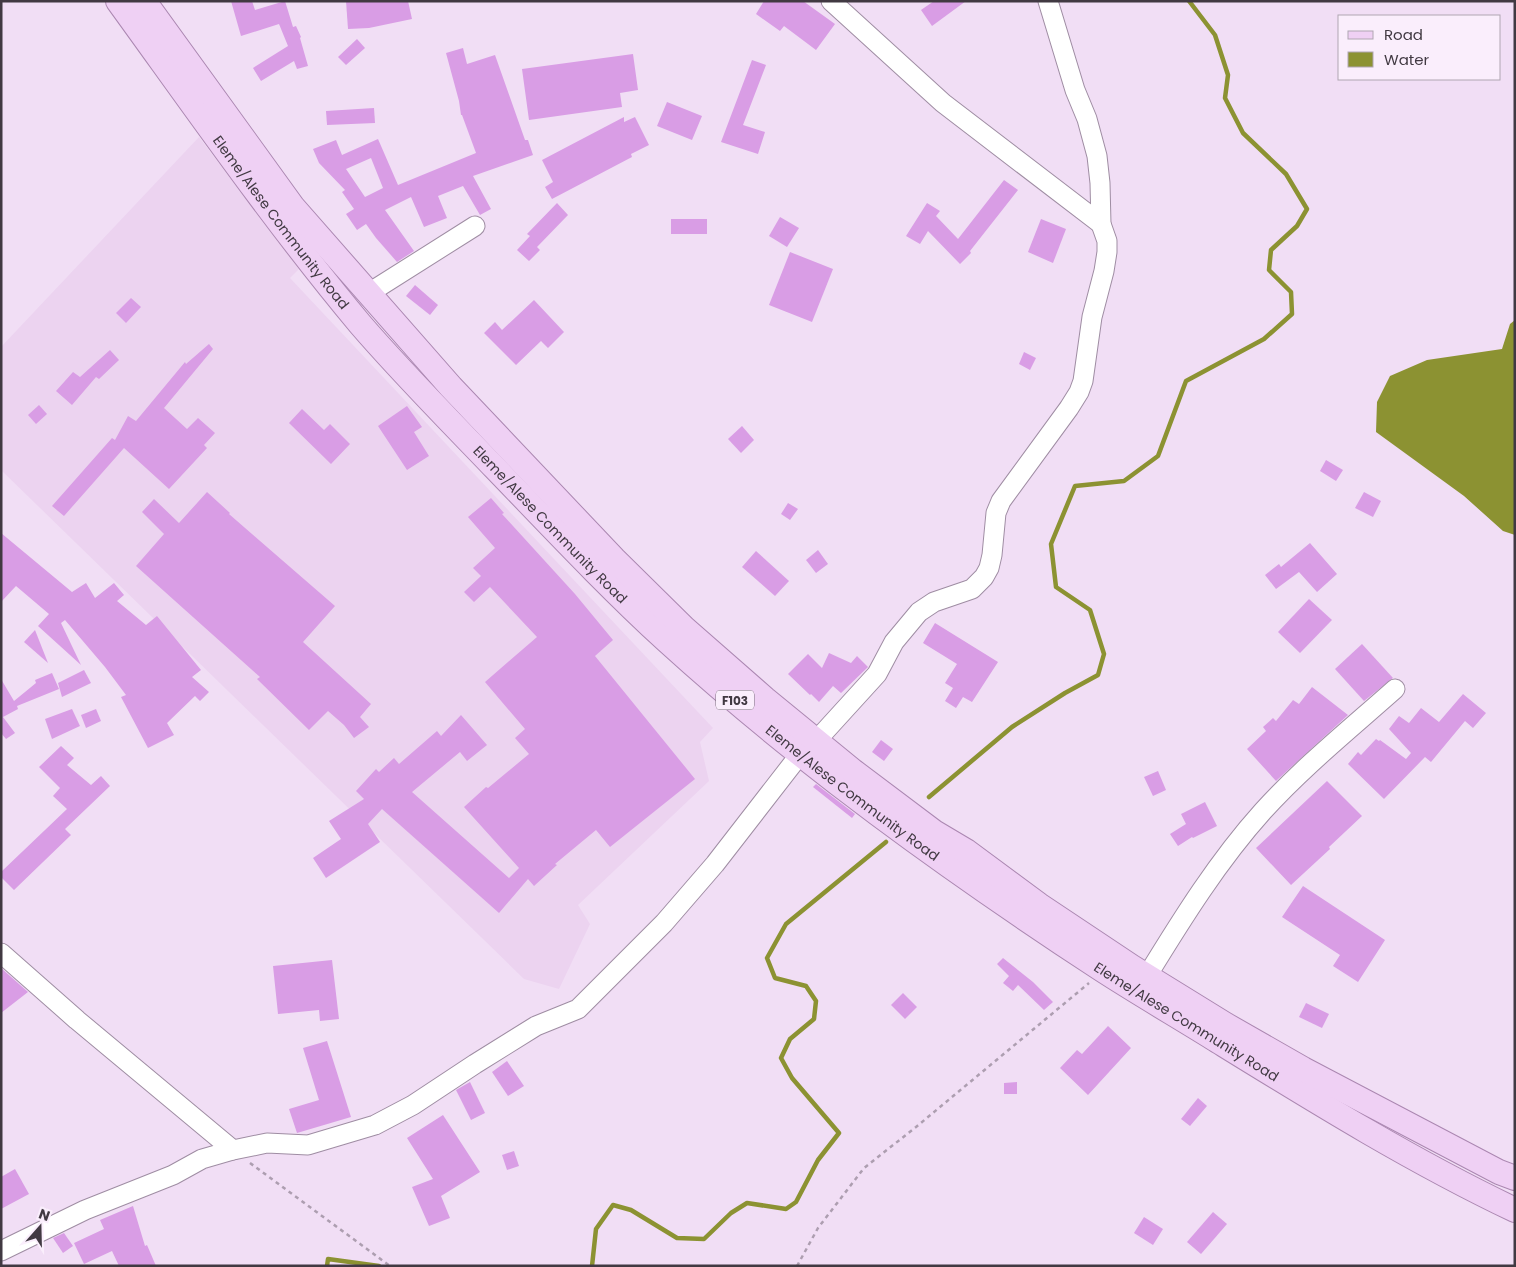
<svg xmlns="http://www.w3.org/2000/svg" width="1516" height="1267" viewBox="0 0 1516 1267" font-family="Poppins,sans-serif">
	<rect width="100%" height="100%" fill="#f1def5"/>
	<path fill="#ecd3f0" d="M 199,137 L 299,269 L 290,278 L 713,728 L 700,742 L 709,781 L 578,905 L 590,924 L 559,989 L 524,979 L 1,470 L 1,347 Z"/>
	<path fill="#8c9232" d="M 1515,320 L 1515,535 L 1503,531 L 1464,496 L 1376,432 L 1377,402 L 1390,376 L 1427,360 L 1502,349 L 1510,324 Z"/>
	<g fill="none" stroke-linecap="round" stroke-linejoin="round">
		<g stroke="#8c9232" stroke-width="4.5">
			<path d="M 929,797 L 1012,727 L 1065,693 L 1098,675 L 1104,654 L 1090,610 L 1056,587 L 1051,544 L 1075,486 L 1124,481 L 1158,456 L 1186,381 L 1264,339 L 1292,314 L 1291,292 L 1269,270 L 1271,250 L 1297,226 L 1307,209 L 1286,174 L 1243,133 L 1225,98 L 1228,75 L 1215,35 L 1189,1"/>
			<path d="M 327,1266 L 328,1259 L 379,1266"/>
			<path d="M 592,1266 L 596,1229 L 613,1205 L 631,1210 L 677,1238 L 704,1239 L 731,1213 L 747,1203 L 786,1209 L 796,1202 L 818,1160 L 839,1133 L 792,1078 L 781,1058 L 790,1039 L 814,1019 L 816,1001 L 806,986 L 775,978 L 767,958 L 786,924 L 886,842"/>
		</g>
	</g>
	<g fill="#d99de5" fill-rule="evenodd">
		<path d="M 231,1 L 252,1 L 255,10 L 285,1 L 293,27 L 296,26 L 301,37 L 300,38 L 308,66 L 297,69 L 294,61 L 261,81 L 253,68 L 288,46 L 279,24 L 241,36 Z"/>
		<path d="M 346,1 L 408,1 L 412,19 L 369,28 L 348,29 Z"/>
		<path d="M 764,1 L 803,1 L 835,24 L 816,50 L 784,26 L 780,31 L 756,14 Z"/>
		<path d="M 934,1 L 966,1 L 932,26 L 921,10 Z"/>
		<path d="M 357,39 L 365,48 L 346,65 L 338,57 Z"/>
		<path d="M 463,48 L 467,64 L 495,55 L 525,140 L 528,140 L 533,155 L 473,176 L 491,209 L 480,215 L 463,186 L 438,196 L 447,218 L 424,227 L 411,197 L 385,210 L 414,251 L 397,262 L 376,238 L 366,224 L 357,230 L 346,214 L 354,209 L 342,192 L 345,190 L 319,163 L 313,149 L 336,140 L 342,155 L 378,139 L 398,185 L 476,153 L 462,115 L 461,115 L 459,101 L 446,53 ZM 371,158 L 383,188 L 365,197 L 346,169 Z"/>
		<path d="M 633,54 L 638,90 L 620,93 L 622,107 L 529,120 L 522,69 Z"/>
		<path d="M 752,60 L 766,65 L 743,125 L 765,132 L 758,154 L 721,142 Z"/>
		<path d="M 667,102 L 702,116 L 692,140 L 657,126 Z"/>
		<path d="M 374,108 L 375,123 L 327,125 L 326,111 Z"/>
		<path d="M 624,117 L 624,122 L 635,117 L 649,145 L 631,154 L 632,157 L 552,199 L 545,187 L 553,182 L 542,160 Z"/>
		<path d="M 1004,180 L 1018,190 L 970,251 L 971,253 L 960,264 L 928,231 L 920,244 L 906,236 L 927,203 L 940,211 L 936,216 L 958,239 Z"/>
		<path d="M 557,203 L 568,215 L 537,247 L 540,250 L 529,261 L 517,250 L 530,236 L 527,234 Z"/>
		<path d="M 780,217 L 799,228 L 787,247 L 769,236 Z"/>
		<rect x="671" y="219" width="36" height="15"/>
		<path d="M 1041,219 L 1066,229 L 1053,263 L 1028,252 Z"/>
		<path d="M 790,252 L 833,269 L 812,322 L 769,305 Z"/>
		<path d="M 415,285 L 438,305 L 430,315 L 406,296 Z"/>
		<path d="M 131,298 L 141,307 L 126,323 L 116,313 Z"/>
		<path d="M 534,300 L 564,332 L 548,348 L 541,341 L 516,365 L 484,333 L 495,322 L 502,330 Z"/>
		<path d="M 209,344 L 213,349 L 164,408 L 187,429 L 198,418 L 215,433 L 204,445 L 207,448 L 169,489 L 124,448 L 64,516 L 52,506 L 112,438 L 115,440 L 128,416 L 136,421 L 185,362 L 186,364 Z"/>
		<path d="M 110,350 L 119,360 L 99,379 L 96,377 L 72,405 L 56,391 L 73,372 L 80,377 Z"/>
		<path d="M 1024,352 L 1036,358 L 1030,370 L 1019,364 Z"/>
		<path d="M 39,405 L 47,414 L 36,424 L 28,415 Z"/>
		<path d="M 407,406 L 422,427 L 414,432 L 429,456 L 407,470 L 378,426 Z"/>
		<path d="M 302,409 L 324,430 L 330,424 L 350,444 L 331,464 L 289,423 Z"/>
		<path d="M 742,426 L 754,440 L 741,453 L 728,439 Z"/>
		<path d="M 1326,460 L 1343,470 L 1336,481 L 1320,471 Z"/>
		<path d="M 207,492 L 230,513 L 229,514 L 335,606 L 303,642 L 371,704 L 360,717 L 369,727 L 354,738 L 344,725 L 328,711 L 309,730 L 257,679 L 260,677 L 136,566 L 164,534 L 142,512 L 154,499 L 179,523 Z"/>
		<path d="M 1364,492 L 1381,501 L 1373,517 L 1355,508 Z"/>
		<path d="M 491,498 L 504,513 L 502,514 L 575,594 L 613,640 L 595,656 L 695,779 L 610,847 L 596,830 L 555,864 L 557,865 L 534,886 L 528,879 L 499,913 L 382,809 L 368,824 L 380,842 L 326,878 L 313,858 L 341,839 L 329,821 L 364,799 L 356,791 L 376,769 L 379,772 L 394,758 L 399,764 L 437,731 L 441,736 L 461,715 L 487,745 L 467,761 L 460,752 L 412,792 L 509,878 L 519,868 L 464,807 L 486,787 L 488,788 L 529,754 L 515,738 L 525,729 L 485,682 L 537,637 L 490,587 L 474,602 L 464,592 L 481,576 L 473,568 L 495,548 L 468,517 Z"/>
		<path d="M 788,503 L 798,509 L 790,520 L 781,514 Z"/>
		<path d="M 1,533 L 72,592 L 86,583 L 95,598 L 114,583 L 124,595 L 117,601 L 146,625 L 157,616 L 201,670 L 192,677 L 209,692 L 200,701 L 195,696 L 167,723 L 174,735 L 148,748 L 121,697 L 126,695 L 105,667 L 65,620 L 61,623 L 81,665 L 38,626 L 49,614 L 16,586 L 1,602 Z"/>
		<path d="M 1310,543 L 1337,574 L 1317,592 L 1299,572 L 1276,589 L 1265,575 L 1279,564 L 1281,567 Z"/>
		<path d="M 818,550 L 828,564 L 816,573 L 806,560 Z"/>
		<path d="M 756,551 L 789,581 L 775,596 L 742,567 Z"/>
		<path d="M 1309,599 L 1332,620 L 1300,653 L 1278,632 Z"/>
		<path d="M 935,623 L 998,662 L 972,702 L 963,697 L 956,708 L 945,701 L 953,688 L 945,683 L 957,664 L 923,643 Z"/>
		<path d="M 35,630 L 48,663 L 24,642 Z"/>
		<path d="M 1362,644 L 1393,678 L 1364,701 L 1335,669 Z"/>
		<path d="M 829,653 L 851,663 L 857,656 L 868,667 L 841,693 L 833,686 L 819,702 L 811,694 L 810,695 L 788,674 L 808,654 L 822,668 Z"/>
		<path d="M 84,670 L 91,683 L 62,697 L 58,683 Z"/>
		<path d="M 52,673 L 59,689 L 17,706 L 18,709 L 3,717 L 15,733 L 6,739 L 1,733 L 1,679 L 14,701 L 36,683 L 35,680 Z"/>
		<path d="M 1312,687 L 1348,715 L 1276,781 L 1247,749 L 1266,731 L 1263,727 L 1273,718 L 1276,721 L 1293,700 L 1299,704 Z"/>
		<path d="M 1463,694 L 1486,713 L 1473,728 L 1465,721 L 1431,762 L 1425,757 L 1384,799 L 1348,764 L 1358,752 L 1361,755 L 1376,739 L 1379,741 L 1380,740 L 1406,759 L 1411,753 L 1389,729 L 1399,716 L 1409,723 L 1421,708 L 1439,722 Z"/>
		<path d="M 72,709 L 80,726 L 52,739 L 45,719 Z"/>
		<path d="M 96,709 L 101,721 L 86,728 L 81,715 Z"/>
		<path d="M 881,740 L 893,749 L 884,761 L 872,752 Z"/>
		<path d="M 61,746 L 74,758 L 67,765 L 91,785 L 101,776 L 110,786 L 65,829 L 71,835 L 14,890 L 1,877 L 1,872 L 67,809 L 53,796 L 60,788 L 39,767 Z"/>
		<path d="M 1158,771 L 1166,790 L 1153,796 L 1144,777 Z"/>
		<path d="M 1327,781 L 1362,816 L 1329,847 L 1330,849 L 1291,885 L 1256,848 Z"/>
		<path d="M 816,784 L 855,814 L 852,818 L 813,787 Z"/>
		<path d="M 1205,802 L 1217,826 L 1193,838 L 1192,837 L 1178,846 L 1170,834 L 1186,824 L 1181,814 Z"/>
		<path d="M 1303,886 L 1385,940 L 1358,982 L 1333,966 L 1340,955 L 1282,917 Z"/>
		<path d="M 1003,958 L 1033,982 L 1053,1002 L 1044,1010 L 1018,985 L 1013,991 L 1003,983 L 1009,976 L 997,964 Z"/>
		<path d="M 332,960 L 339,1019 L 320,1021 L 319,1010 L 278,1014 L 273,966 Z"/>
		<path d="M 1,968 L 28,992 L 1,1013 Z"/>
		<path d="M 903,993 L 917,1007 L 905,1019 L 891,1005 Z"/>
		<path d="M 1306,1003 L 1329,1014 L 1322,1028 L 1299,1017 Z"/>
		<path d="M 1108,1026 L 1131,1048 L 1088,1095 L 1060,1068 L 1077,1050 L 1082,1054 Z"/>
		<path d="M 327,1041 L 351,1117 L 297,1133 L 289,1109 L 319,1100 L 303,1048 Z"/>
		<path d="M 507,1061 L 524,1086 L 508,1096 L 492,1072 Z"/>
		<path d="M 470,1082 L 485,1113 L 471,1120 L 456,1090 Z"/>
		<path d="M 1017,1082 L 1017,1094 L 1004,1094 L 1004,1083 Z"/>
		<path d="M 1198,1098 L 1207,1106 L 1190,1126 L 1181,1119 Z"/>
		<path d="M 443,1115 L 480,1172 L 441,1196 L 450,1218 L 429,1226 L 412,1187 L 433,1179 L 407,1138 Z"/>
		<path d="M 514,1151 L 519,1166 L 507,1170 L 502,1155 Z"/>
		<path d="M 15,1169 L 29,1194 L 1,1209 L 1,1177 Z"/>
		<path d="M 133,1206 L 145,1246 L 147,1245 L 156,1266 L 119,1266 L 112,1251 L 84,1264 L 74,1243 L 104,1229 L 100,1220 Z"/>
		<path d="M 1213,1212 L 1227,1224 L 1201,1254 L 1187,1242 Z"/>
		<path d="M 1144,1217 L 1163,1229 L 1153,1245 L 1134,1233 Z"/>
		<path d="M 64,1233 L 73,1246 L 63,1253 L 53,1238 Z"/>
	</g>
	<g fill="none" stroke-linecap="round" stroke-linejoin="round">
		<g stroke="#9f8da3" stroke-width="21">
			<g id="minor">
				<path d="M 831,1 L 943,103 L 1101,224"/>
				<path d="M 369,293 L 475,226"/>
				<path d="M 816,741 L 877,674 L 894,642 L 919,612 L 934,602 L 972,589 L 984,577 L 989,568 L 992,555 L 996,513 L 1001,501 L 1069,408 L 1079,392 L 1083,381 L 1092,317 L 1104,271 L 1107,252 L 1107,241 L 1101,224 L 1100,183 L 1097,156 L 1087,119 L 1075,90 L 1048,1"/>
				<path d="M 1,953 L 77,1020 L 233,1150"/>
				<path d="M 1147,976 C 1182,919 1218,861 1263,811 C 1303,767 1350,729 1395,689"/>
				<path d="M 1,1251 L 85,1210 L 173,1175 L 202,1159 L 233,1150 L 267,1143 L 308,1145 L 375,1125 L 413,1105 L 475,1064 L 536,1026 L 578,1009 L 664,923 L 715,864 L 801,753"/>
			</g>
		</g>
		<g stroke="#ab87b1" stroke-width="26">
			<g id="major">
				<path id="s1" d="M 118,1 C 197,110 274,221 360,324 C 403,374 450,421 495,468 C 551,526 607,586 667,641 C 801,763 950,870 1101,969 C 1138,993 1176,1015 1213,1038 C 1312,1099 1410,1160 1515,1210"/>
				<path d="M 144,1 L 293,207 L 451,387 L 614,559 L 684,628 L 765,699 L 853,771 L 934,832 L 966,851 L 1039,905 L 1132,967 L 1226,1025 L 1303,1069 L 1499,1172 L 1515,1178"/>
			</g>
		</g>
		<g stroke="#ad9eb0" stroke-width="2.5" stroke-dasharray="4 4" stroke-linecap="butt">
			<path d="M 250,1163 L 390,1266"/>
			<path d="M 797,1266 L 818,1228 L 864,1168 L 916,1127 L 1089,983"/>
		</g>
		<use href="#minor" stroke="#fff" stroke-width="19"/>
		<use href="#major" stroke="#efd0f4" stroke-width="24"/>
	</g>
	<g text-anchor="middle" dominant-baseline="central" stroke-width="4" stroke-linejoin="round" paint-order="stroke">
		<rect fill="#faeefc" stroke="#786f7a" stroke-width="1" x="716" y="690.5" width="38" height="19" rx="4"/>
		<g font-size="12" font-weight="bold" fill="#413942">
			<text x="735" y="700">F103</text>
		</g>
		<g font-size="14" fill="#413942" stroke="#faeefc">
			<text stroke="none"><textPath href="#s1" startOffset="275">Eleme/Alese Community Road</textPath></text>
			<text stroke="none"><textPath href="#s1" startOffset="680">Eleme/Alese Community Road</textPath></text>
			<text stroke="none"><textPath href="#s1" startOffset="1085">Eleme/Alese Community Road</textPath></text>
			<text stroke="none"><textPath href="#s1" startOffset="1490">Eleme/Alese Community Road</textPath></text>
		</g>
	</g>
	<rect width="1516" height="1267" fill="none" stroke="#413942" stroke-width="5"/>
	<rect x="1338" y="15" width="162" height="65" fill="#faeefc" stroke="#b0a6b2"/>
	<rect x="1348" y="31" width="25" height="8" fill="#efd0f4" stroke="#b0a6b2"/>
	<text x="1384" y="40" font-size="15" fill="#413942">Road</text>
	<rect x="1348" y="52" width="25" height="15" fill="#8c9232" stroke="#b0a6b2"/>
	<text x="1384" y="65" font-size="15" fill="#413942">Water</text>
	<g transform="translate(40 1227) rotate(20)" stroke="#faeefc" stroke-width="4" paint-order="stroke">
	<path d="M0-4L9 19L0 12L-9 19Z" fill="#413942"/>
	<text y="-8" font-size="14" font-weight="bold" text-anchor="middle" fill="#413942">N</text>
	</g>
</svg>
